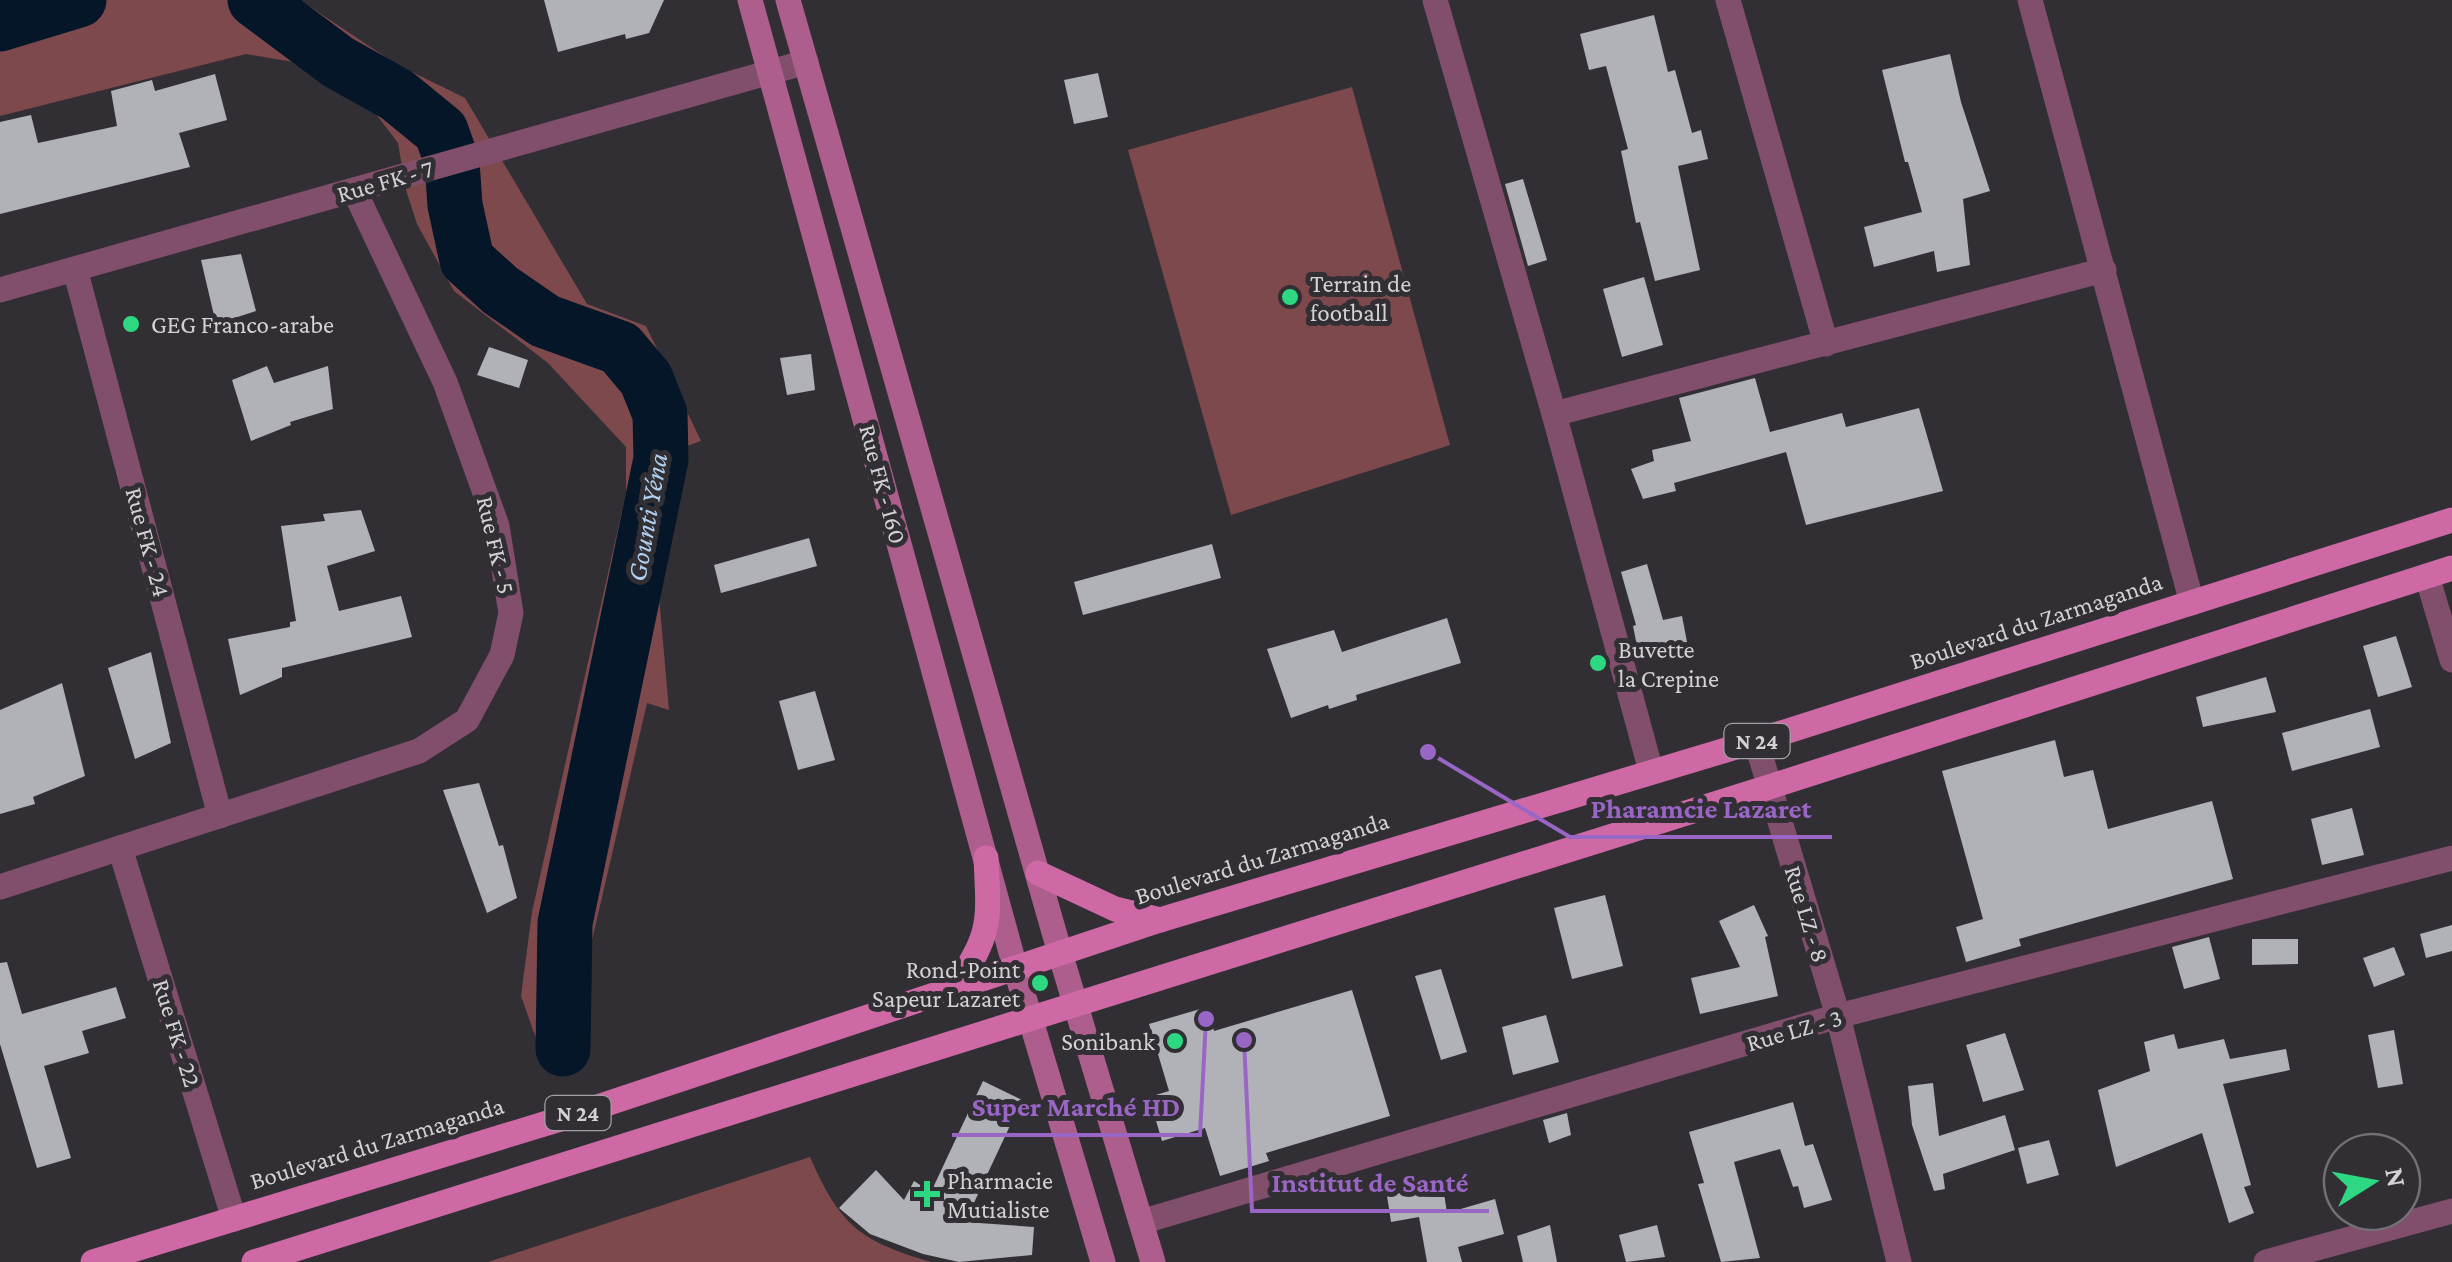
<svg xmlns="http://www.w3.org/2000/svg" width="2452" height="1262" viewBox="0 0 2452 1262" font-family="'Crimson Pro',serif">
	<rect width="100%" height="100%" fill="#322f34"/>
	<g fill="#7e494c">
		<path d="M 0,0 L 300,0 L 396,64 L 465,98 L 587,304 L 646,326 L 701,441 L 647,461 L 669,710 L 647,703 L 578,1001 L 563,1049 L 543,1058 L 521,996 L 532,912 L 626,493 L 626,447 L 548,363 L 454,291 L 417,224 L 406,190 L 398,143 L 370,106 L 323,67 L 246,54 L 0,116 Z"/>
		<path d="M 1352,87 L 1450,445 L 1231,515 L 1128,150 Z"/>
		<path d="M 810,1157 C 840,1225 859,1241 931,1262 L 488,1262 Z"/>
	</g>
	<g fill="none" stroke-linecap="round" stroke-linejoin="round">
		<g stroke="#041628" stroke-width="55">
			<path d="M 255,0 L 338,62 L 397,95 L 441,131 L 452,162 L 455,205 L 467,260 L 500,290 L 545,321 L 620,348 L 646,379 L 660,414 L 661,459 L 565,923 L 563,1049"/>
			<path d="M 0,24 L 79,0"/>
		</g>
	</g>
	<g fill="#b1b1b8">
		<path d="M 544,0 L 664,0 L 649,33 L 626,39 L 625,34 L 558,52 Z"/>
		<path d="M 1654,15 L 1668,72 L 1675,70 L 1692,133 L 1701,130 L 1708,159 L 1678,166 L 1700,270 L 1655,281 L 1640,222 L 1636,223 L 1621,151 L 1628,149 L 1606,66 L 1589,70 L 1580,34 Z"/>
		<path d="M 1950,54 L 1961,102 L 1990,191 L 1963,199 L 1970,265 L 1937,272 L 1934,251 L 1874,267 L 1864,227 L 1922,212 L 1908,162 L 1905,162 L 1882,70 Z"/>
		<path d="M 1098,73 L 1108,117 L 1074,124 L 1064,80 Z"/>
		<path d="M 215,74 L 227,120 L 179,133 L 190,167 L 0,214 L 0,122 L 31,115 L 38,143 L 117,126 L 111,91 L 152,80 L 155,91 Z"/>
		<path d="M 1523,179 L 1547,260 L 1528,266 L 1505,184 Z"/>
		<path d="M 241,254 L 256,311 L 216,324 L 201,260 Z"/>
		<path d="M 1644,277 L 1663,345 L 1622,357 L 1603,289 Z"/>
		<path d="M 489,347 L 528,360 L 519,388 L 477,375 Z"/>
		<path d="M 811,354 L 815,390 L 787,395 L 780,358 Z"/>
		<path d="M 267,366 L 274,383 L 328,366 L 333,409 L 290,422 L 291,425 L 251,441 L 232,380 Z"/>
		<path d="M 1755,378 L 1770,432 L 1842,413 L 1846,427 L 1919,408 L 1943,491 L 1806,525 L 1786,452 L 1674,483 L 1676,491 L 1643,499 L 1631,469 L 1654,461 L 1652,450 L 1691,441 L 1679,398 Z"/>
		<path d="M 361,510 L 375,551 L 327,566 L 339,611 L 401,596 L 412,637 L 282,668 L 282,677 L 240,695 L 228,639 L 290,627 L 290,622 L 296,621 L 281,526 L 325,521 L 323,514 Z"/>
		<path d="M 809,538 L 817,566 L 721,593 L 714,565 Z"/>
		<path d="M 1212,544 L 1221,578 L 1083,615 L 1074,582 Z"/>
		<path d="M 1647,564 L 1663,620 L 1682,616 L 1687,642 L 1638,651 L 1633,626 L 1636,625 L 1621,572 Z"/>
		<path d="M 1447,618 L 1461,663 L 1356,695 L 1357,700 L 1329,709 L 1328,705 L 1291,718 L 1267,649 L 1334,630 L 1342,652 Z"/>
		<path d="M 2396,636 L 2412,687 L 2378,697 L 2363,646 Z"/>
		<path d="M 151,652 L 171,743 L 135,759 L 108,668 Z"/>
		<path d="M 2266,677 L 2276,712 L 2203,727 L 2196,697 Z"/>
		<path d="M 62,683 L 85,776 L 33,797 L 35,804 L 0,814 L 0,710 Z"/>
		<path d="M 815,691 L 835,760 L 798,770 L 779,701 Z"/>
		<path d="M 2370,709 L 2380,747 L 2292,771 L 2282,733 Z"/>
		<path d="M 2055,740 L 2064,777 L 2093,770 L 2108,829 L 2212,801 L 2233,879 L 2019,939 L 2021,946 L 1966,962 L 1956,927 L 1983,919 L 1942,771 Z"/>
		<path d="M 479,783 L 499,846 L 503,845 L 517,898 L 487,913 L 443,790 Z"/>
		<path d="M 2352,808 L 2364,855 L 2322,865 L 2311,819 Z"/>
		<path d="M 1605,895 L 1623,966 L 1572,979 L 1554,908 Z"/>
		<path d="M 1754,905 L 1768,936 L 1765,937 L 1778,996 L 1700,1014 L 1691,978 L 1740,967 L 1719,921 Z"/>
		<path d="M 2452,925 L 2452,951 L 2426,958 L 2420,934 Z"/>
		<path d="M 2209,937 L 2220,979 L 2184,989 L 2172,947 Z"/>
		<path d="M 2252,939 L 2298,939 L 2298,964 L 2252,965 Z"/>
		<path d="M 2394,947 L 2405,975 L 2374,987 L 2363,958 Z"/>
		<path d="M 7,962 L 22,1014 L 116,987 L 126,1018 L 82,1031 L 89,1053 L 44,1066 L 71,1158 L 37,1168 L 0,1044 L 0,963 Z"/>
		<path d="M 1441,969 L 1467,1052 L 1441,1060 L 1415,976 Z"/>
		<path d="M 1352,990 L 1390,1116 L 1266,1153 L 1269,1161 L 1220,1176 L 1205,1128 L 1162,1141 L 1149,1097 L 1169,1091 L 1149,1024 L 1207,1007 L 1214,1031 Z"/>
		<path d="M 1546,1015 L 1559,1062 L 1513,1075 L 1502,1027 Z"/>
		<path d="M 2394,1030 L 2403,1084 L 2378,1088 L 2368,1035 Z"/>
		<path d="M 2005,1033 L 2024,1090 L 1983,1102 L 1966,1045 Z"/>
		<path d="M 2174,1034 L 2178,1049 L 2224,1039 L 2230,1059 L 2286,1049 L 2290,1070 L 2223,1084 L 2251,1185 L 2244,1187 L 2254,1213 L 2229,1223 L 2202,1133 L 2116,1167 L 2098,1090 L 2150,1071 L 2144,1042 Z"/>
		<path d="M 983,1081 L 1022,1100 L 965,1222 L 1034,1227 L 1032,1255 L 959,1262 L 923,1254 L 870,1234 L 839,1208 L 876,1170 L 904,1200 L 914,1181 L 931,1192 Z"/>
		<path d="M 1933,1083 L 1939,1136 L 2005,1115 L 2015,1150 L 1943,1174 L 1945,1189 L 1934,1191 L 1912,1125 L 1908,1086 Z"/>
		<path d="M 1793,1102 L 1805,1146 L 1813,1144 L 1832,1200 L 1804,1208 L 1798,1186 L 1793,1187 L 1780,1149 L 1734,1162 L 1760,1258 L 1721,1262 L 1698,1184 L 1704,1183 L 1689,1132 Z"/>
		<path d="M 1567,1113 L 1571,1135 L 1549,1143 L 1543,1120 Z"/>
		<path d="M 2049,1140 L 2059,1175 L 2027,1184 L 2018,1148 Z"/>
		<path d="M 1442,1180 L 1447,1213 L 1495,1199 L 1504,1234 L 1458,1247 L 1462,1262 L 1427,1262 L 1419,1217 L 1391,1222 L 1386,1189 Z"/>
		<path d="M 1550,1225 L 1557,1262 L 1523,1262 L 1517,1236 Z"/>
		<path d="M 1657,1225 L 1665,1257 L 1626,1262 L 1619,1235 Z"/>
	</g>
	<g fill="none" stroke-linecap="round" stroke-linejoin="round">
		<g stroke="#814f6c" stroke-width="25">
			<path d="M 1435,0 L 1554,414 L 1651,771"/>
			<path d="M 1728,0 L 1826,344"/>
			<path d="M 2030,0 L 2192,603"/>
			<path d="M 75,269 L 220,816"/>
			<path d="M 0,290 L 806,62"/>
			<path d="M 1554,414 L 2104,270"/>
			<path d="M 2427,576 L 2452,660"/>
			<path d="M 1756,741 L 1838,1016 L 1899,1262"/>
			<path d="M 120,848 L 234,1219"/>
			<path d="M 0,887 L 419,751 L 467,720 L 502,655 L 511,613 L 497,526 L 445,382 L 354,190"/>
			<path d="M 1141,1222 L 1838,1016 L 2452,858"/>
			<path d="M 2266,1262 L 2452,1211"/>
		</g>
		<g stroke="#ad5e8d" stroke-width="25">
			<path d="M 750,0 L 1015,967 L 1103,1262"/>
			<path d="M 788,0 L 1060,953 L 1153,1262"/>
		</g>
		<g stroke="#ce69a6" stroke-width="25">
			<path d="M 1038,873 L 1115,909 L 1160,920"/>
			<path d="M 955,988 C 992,931 989,924 986,858"/>
			<path d="M 93,1262 L 567,1117 L 1160,920 L 1756,741 L 2452,520"/>
			<path d="M 254,1262 L 1769,787 L 2452,568"/>
		</g>
	</g>
	<g fill="#2ed883" stroke="#322f34" stroke-width="4">
		<circle cx="1290" cy="297" r="10"/>
		<circle cx="131" cy="324" r="10"/>
		<circle cx="1598" cy="663" r="10"/>
		<circle cx="1040" cy="983" r="10"/>
		<circle cx="1175" cy="1041" r="10"/>
		<path d="M922 1179h10v10h10v10h-10v10h-10v-10h-10v-10h10z"/>
	</g>
	<g text-anchor="middle" dominant-baseline="central" stroke-width="10" stroke-linejoin="round" paint-order="stroke">
		<g fill="#322f34" stroke="#a3a0a4" stroke-width="2.5">
			<rect x="1724.5" y="724" width="65" height="34" rx="8"/>
			<rect x="545.5" y="1096" width="65" height="34" rx="8"/>
		</g>
		<g font-size="22" font-weight="bold" fill="#d3d1d4">
			<text x="1757" y="741">N 24</text>
			<text x="578" y="1113">N 24</text>
		</g>
		<g font-size="25" fill="#d3d1d4" stroke="#322f34">
			<text transform="translate(385 181) rotate(-16)">Rue FK - 7</text>
			<text transform="translate(883 484) rotate(75)">Rue FK - 160</text>
			<text transform="translate(148 542) rotate(75)">Rue FK - 24</text>
			<text transform="translate(496 545) rotate(77)">Rue FK - 5</text>
			<text transform="translate(2036 621) rotate(-18)">Boulevard du Zarmaganda</text>
			<text transform="translate(1262 858) rotate(-17)">Boulevard du Zarmaganda</text>
			<text transform="translate(1807 914) rotate(73)">Rue LZ - 8</text>
			<text transform="translate(1794 1030) rotate(-16)">Rue LZ - 3</text>
			<text transform="translate(177 1033) rotate(73)">Rue FK - 22</text>
			<text transform="translate(377 1143) rotate(-17)">Boulevard du Zarmaganda</text>
		</g>
		<g font-size="25" fill="#d3d1d4" stroke="#322f34" text-anchor="start">
			<text x="1310" y="283">Terrain de<tspan x="1310" dy="29">football</tspan></text>
			<text x="151" y="324">GEG Franco-arabe</text>
			<text x="1618" y="649">Buvette<tspan x="1618" dy="29">la Crepine</tspan></text>
			<text x="1020" y="969" text-anchor="end">Rond-Point<tspan x="1020" dy="29">Sapeur Lazaret</tspan></text>
			<text x="1155" y="1041" text-anchor="end">Sonibank</text>
			<text x="947" y="1180">Pharmacie<tspan x="947" dy="29">Mutialiste</tspan></text>
		</g>
		<g font-size="28" font-style="italic" fill="#b0cff0" stroke="#322f34">
			<text transform="translate(647 517) rotate(-80)">Gounti Yéna</text>
		</g>
	</g>
	<path fill="none" stroke="#9a66c6" stroke-width="4" d="M1428 752L1570 837H1832M1206 1019L1200 1135H952M1244 1040L1252 1211H1489"/>
	<g fill="#9a66c6" stroke="#322f34" stroke-width="4">
		<circle cx="1428" cy="752" r="10"/>
		<circle cx="1206" cy="1019" r="10"/>
		<circle cx="1244" cy="1040" r="10"/>
	</g>
	<g font-size="28" text-anchor="middle" font-weight="bold" fill="#9a66c6" stroke="#322f34" stroke-width="10" stroke-linejoin="round" paint-order="stroke">
		<text x="1701" y="818">Pharamcie Lazaret</text>
		<text x="1076" y="1116">Super Marché HD</text>
		<text x="1370" y="1192">Institut de Santé</text>
	</g>
	<g transform="translate(2372 1182) rotate(79)"><circle r="48" fill="#322f34" stroke="#727074" stroke-width="2.5"/>
	<path d="M0-8L18 38L0 25L-18 38Z" fill="#2ed883"/>
	<text y="-15" font-size="28" font-weight="bold" text-anchor="middle" fill="#d3d1d4">N</text>
	</g>
</svg>
